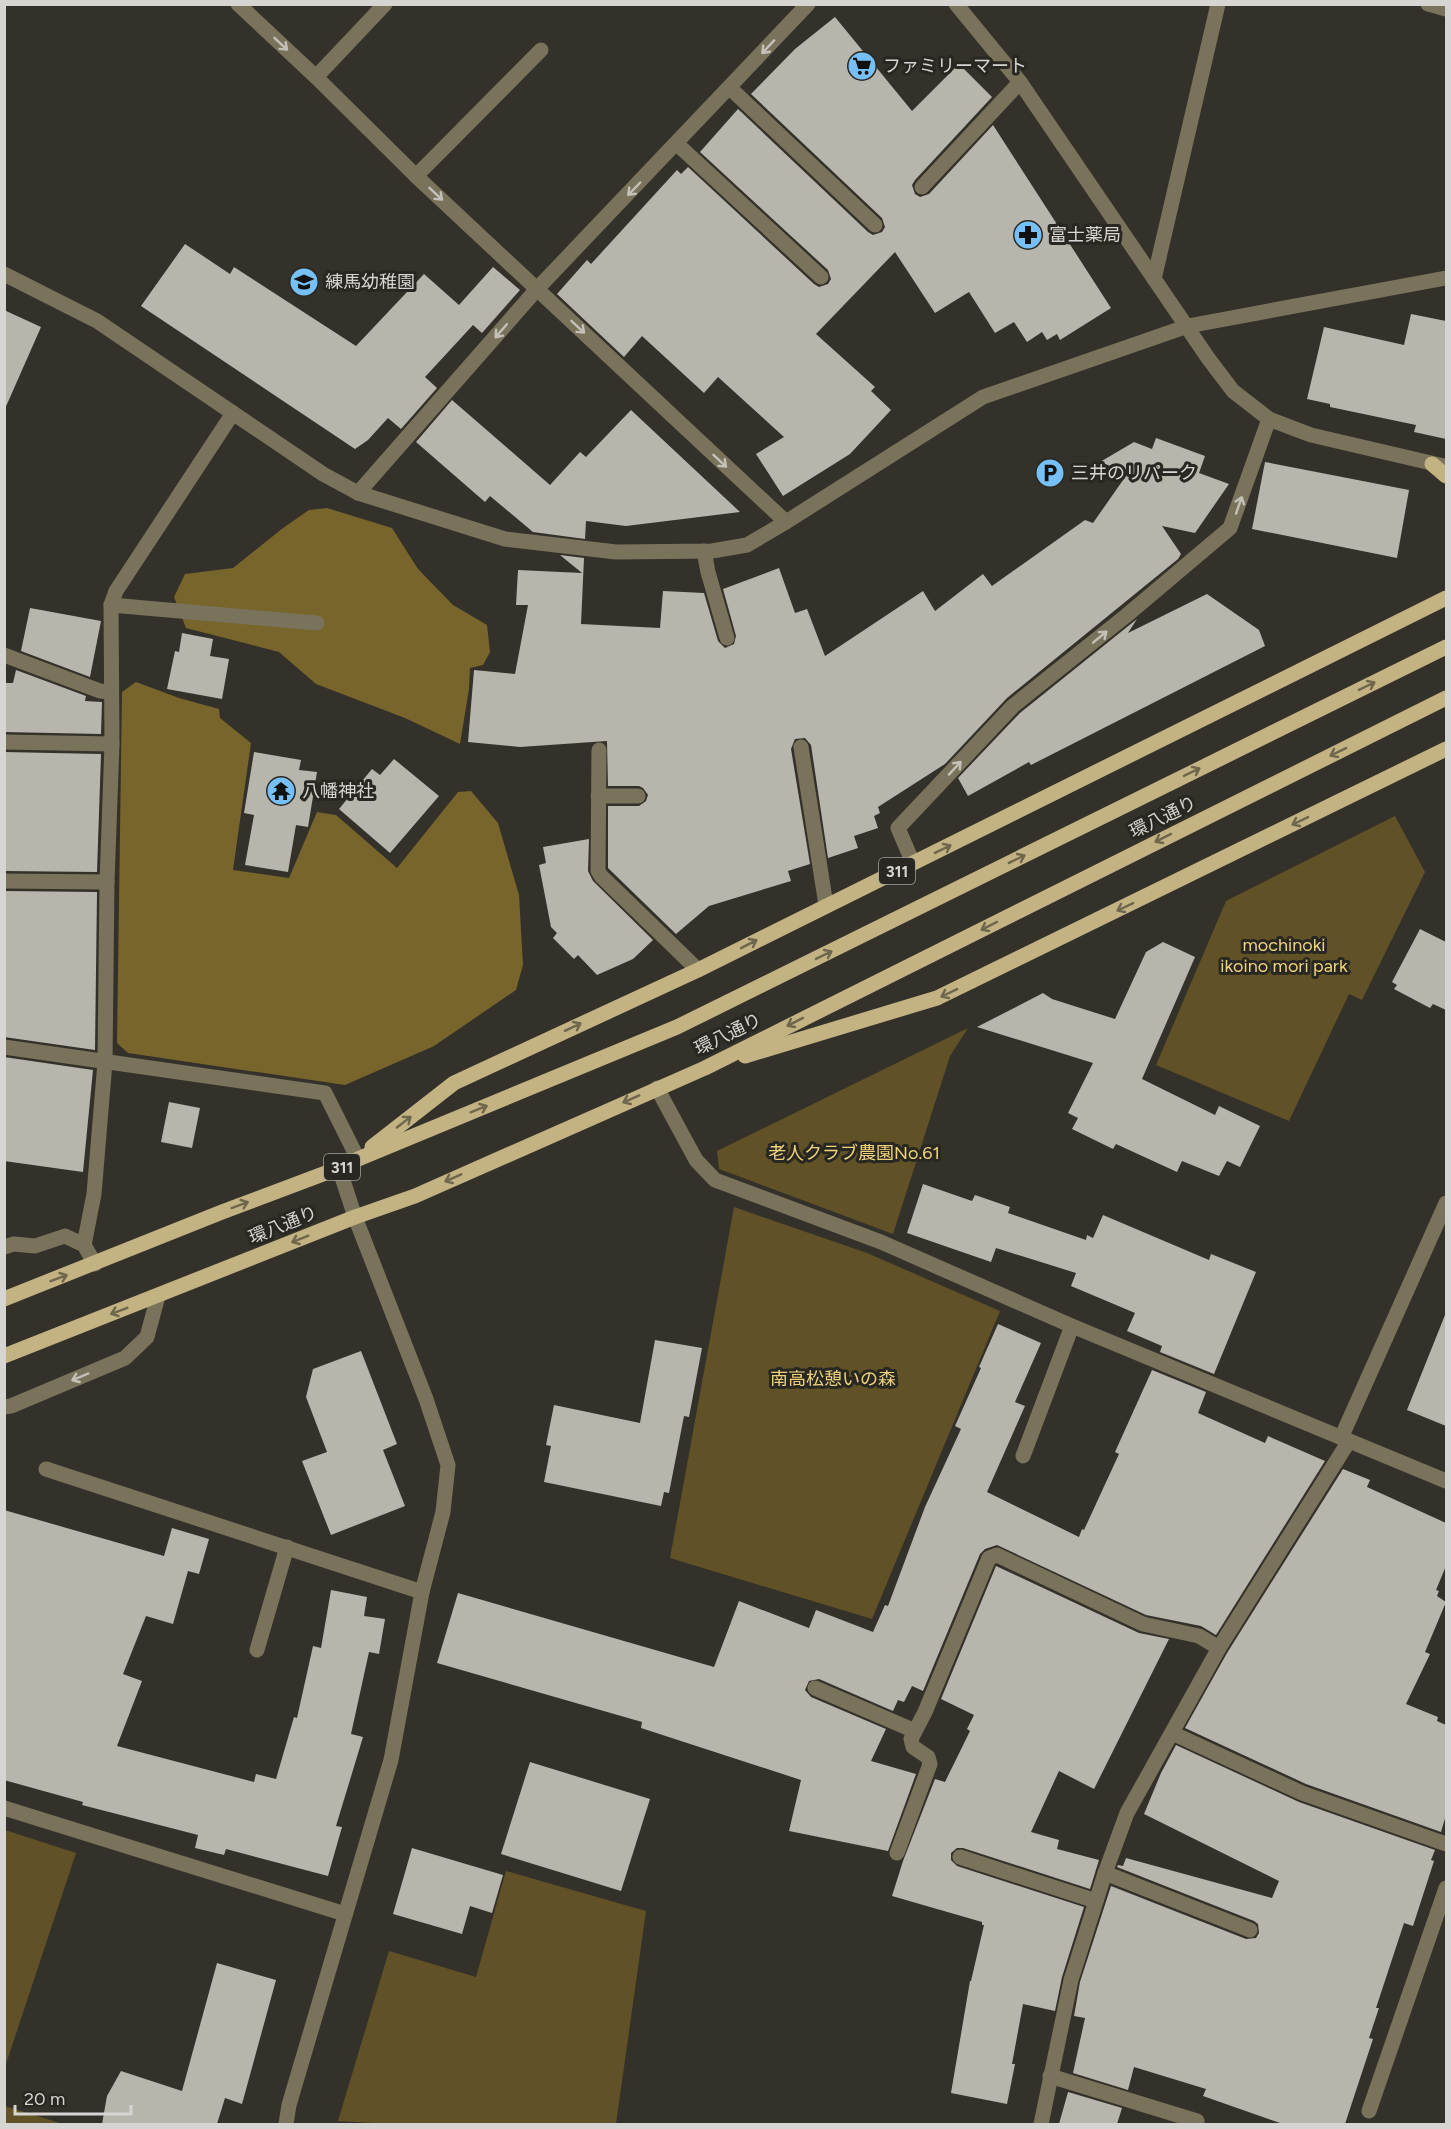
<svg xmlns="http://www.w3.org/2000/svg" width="1451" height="2129" viewBox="0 0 1451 2129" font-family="Figtree,'Noto Sans JP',sans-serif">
	<rect width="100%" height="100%" fill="#33312a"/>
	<g fill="#605226">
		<path d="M 1395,816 L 1425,872 L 1362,1000 L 1349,994 L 1289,1121 L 1156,1065 L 1226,901 Z"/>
		<path d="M 968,1028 L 950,1056 L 893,1234 L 719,1169 L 717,1151 Z"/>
		<path d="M 734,1207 L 867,1253 L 1000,1311 L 872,1619 L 670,1558 Z"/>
		<path d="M 5,1830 L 76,1853 L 5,2067 L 4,1830 Z"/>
		<path d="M 506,1871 L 646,1911 L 616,2124 L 391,2124 L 338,2121 L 389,1951 L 476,1977 Z"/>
		<path d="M 4,2106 L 5,2106 L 63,2124 L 5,2124 Z"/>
	</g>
	<g fill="#77652b">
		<path d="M 327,508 L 392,528 L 418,569 L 453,605 L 487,625 L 490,652 L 483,665 L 470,668 L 469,689 L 460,744 L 405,718 L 316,684 L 279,652 L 186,628 L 174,597 L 185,574 L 233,568 L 283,528 L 309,510 Z"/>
		<path d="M 136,682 L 179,698 L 219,709 L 220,718 L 251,743 L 233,870 L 289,878 L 317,812 L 336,815 L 397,868 L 458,792 L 471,791 L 498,823 L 519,895 L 523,965 L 516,990 L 434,1046 L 345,1085 L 128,1053 L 117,1043 L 122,692 Z"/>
	</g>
	<g fill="#b8b5ad">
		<path d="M 835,17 L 912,111 L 959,64 L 992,97 L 915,180 L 912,185 L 915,194 L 920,197 L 929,194 L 993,125 L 1111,308 L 1060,340 L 1057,334 L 1047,340 L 1042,332 L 1027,342 L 1014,322 L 995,333 L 969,292 L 935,313 L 895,252 L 816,334 L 875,387 L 871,391 L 891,410 L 850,454 L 783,496 L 756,454 L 784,437 L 718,377 L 704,393 L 642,336 L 624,357 L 557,294 L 587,260 L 591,264 L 677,170 L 681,174 L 688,167 L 814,284 L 819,287 L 828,284 L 831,279 L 828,270 L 700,152 L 738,109 L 868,232 L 873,235 L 882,232 L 885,227 L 882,218 L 751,94 L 795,49 Z"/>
		<path d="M 185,244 L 230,274 L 234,267 L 356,346 L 424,274 L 459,305 L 493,267 L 520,290 L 482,333 L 473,325 L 425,377 L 437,388 L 401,429 L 388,418 L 368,440 L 355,449 L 141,306 Z"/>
		<path d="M 4,310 L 41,327 L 4,411 Z"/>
		<path d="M 1411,314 L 1446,321 L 1446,439 L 1414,432 L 1416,425 L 1330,407 L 1330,404 L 1307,399 L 1324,327 L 1404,345 Z"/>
		<path d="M 452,400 L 550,485 L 580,452 L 586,457 L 631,410 L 740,512 L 626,526 L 586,521 L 585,539 L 533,532 L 490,496 L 485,502 L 416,442 Z"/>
		<path d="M 1156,438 L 1205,456 L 1199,473 L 1229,484 L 1195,533 L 1162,526 L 1181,554 L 1178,559 L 1007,698 L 945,764 L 878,807 L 880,813 L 874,816 L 878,828 L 854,836 L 858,848 L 828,858 L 811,745 L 805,738 L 795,739 L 791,749 L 810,864 L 788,871 L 791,881 L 709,906 L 676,934 L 608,868 L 608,806 L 639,806 L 646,801 L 648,795 L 643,788 L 639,786 L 608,786 L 607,741 L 520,747 L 468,742 L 474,670 L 515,674 L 528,605 L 516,605 L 518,570 L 582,573 L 560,555 L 584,558 L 581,624 L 660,628 L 663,591 L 704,593 L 718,641 L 725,648 L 734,644 L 736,636 L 723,589 L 779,568 L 795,613 L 807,609 L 825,656 L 923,591 L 935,611 L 983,574 L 992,586 L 1085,520 L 1093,523 L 1128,473 L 1100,462 L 1134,442 L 1152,449 Z"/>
		<path d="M 1265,462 L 1409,490 L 1397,558 L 1252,529 Z"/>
		<path d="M 1207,594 L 1259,630 L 1265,646 L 1031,765 L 1029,762 L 968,796 L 958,778 L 1020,713 L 1137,619 L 1128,633 Z"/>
		<path d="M 30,608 L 101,621 L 90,677 L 21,651 Z"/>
		<path d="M 182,633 L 213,639 L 210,656 L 229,659 L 222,699 L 167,689 L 175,651 L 179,652 Z"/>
		<path d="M 16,670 L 86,696 L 85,701 L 102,702 L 101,734 L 4,732 L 4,683 L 13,683 Z"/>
		<path d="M 4,752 L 101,754 L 97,872 L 4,871 Z"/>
		<path d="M 254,752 L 301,760 L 299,770 L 317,772 L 308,827 L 296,825 L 288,872 L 245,865 L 254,815 L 244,813 Z"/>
		<path d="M 394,759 L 439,796 L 390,853 L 339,809 L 372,769 L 380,775 Z"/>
		<path d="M 589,839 L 588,871 L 593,881 L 653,940 L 633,959 L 597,975 L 578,955 L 574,959 L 553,938 L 557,933 L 551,927 L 539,865 L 546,863 L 543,847 Z"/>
		<path d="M 4,891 L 97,892 L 95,1050 L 4,1037 Z"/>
		<path d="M 1420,929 L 1446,942 L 1446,1010 L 1433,1004 L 1430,1008 L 1394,989 L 1397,985 L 1392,982 Z"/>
		<path d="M 1163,942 L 1195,957 L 1142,1079 L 1215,1115 L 1219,1106 L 1260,1126 L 1240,1167 L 1227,1161 L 1219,1176 L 1182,1161 L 1177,1172 L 1116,1144 L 1113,1149 L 1072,1129 L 1078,1118 L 1068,1113 L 1093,1063 L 977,1027 L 1043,993 L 1052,999 L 1115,1019 L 1146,952 Z"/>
		<path d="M 4,1057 L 93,1070 L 83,1172 L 4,1161 Z"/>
		<path d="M 169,1102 L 200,1108 L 192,1148 L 161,1142 Z"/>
		<path d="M 923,1184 L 972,1201 L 975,1195 L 1010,1207 L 1008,1213 L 1086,1240 L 1087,1235 L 1093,1238 L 1103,1215 L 1209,1260 L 1211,1254 L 1256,1272 L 1214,1374 L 1160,1352 L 1162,1346 L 1127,1331 L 1135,1313 L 1071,1286 L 1076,1273 L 996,1248 L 991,1262 L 907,1233 Z"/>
		<path d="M 1445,1315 L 1446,1315 L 1446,1426 L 1407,1410 Z"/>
		<path d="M 998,1324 L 1041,1343 L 1015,1402 L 1025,1406 L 987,1492 L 1079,1537 L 1082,1529 L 1084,1530 L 1119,1454 L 1115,1452 L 1152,1370 L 1206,1392 L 1198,1413 L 1265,1443 L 1268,1436 L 1325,1461 L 1216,1635 L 1201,1626 L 1146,1615 L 997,1545 L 985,1549 L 980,1554 L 923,1691 L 912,1686 L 904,1702 L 898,1700 L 893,1711 L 819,1679 L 809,1681 L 805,1690 L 811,1697 L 886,1729 L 871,1761 L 916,1774 L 888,1851 L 789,1831 L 801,1780 L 641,1728 L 642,1722 L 437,1663 L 458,1593 L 714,1667 L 739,1601 L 809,1628 L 816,1610 L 873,1632 L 885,1605 L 888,1606 L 925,1507 L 961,1429 L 955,1426 L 981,1368 L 979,1367 Z"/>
		<path d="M 655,1340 L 702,1348 L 689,1417 L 684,1416 L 669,1493 L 664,1492 L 661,1506 L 544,1482 L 551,1446 L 546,1445 L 554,1405 L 640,1423 Z"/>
		<path d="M 361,1351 L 397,1444 L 383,1450 L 405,1506 L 331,1535 L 302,1461 L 327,1452 L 306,1397 L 313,1369 Z"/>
		<path d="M 1343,1469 L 1370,1480 L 1367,1487 L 1446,1523 L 1446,1566 L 1436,1590 L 1439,1591 L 1437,1596 L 1446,1602 L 1425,1652 L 1430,1654 L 1406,1704 L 1438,1717 L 1437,1721 L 1446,1725 L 1446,1815 L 1441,1832 L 1306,1784 L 1185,1728 L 1227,1653 Z"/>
		<path d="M 4,1510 L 164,1556 L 172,1528 L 209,1539 L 199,1574 L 188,1571 L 173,1624 L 146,1616 L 123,1674 L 142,1681 L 117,1746 L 254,1782 L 256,1774 L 276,1779 L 294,1717 L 297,1718 L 313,1646 L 321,1648 L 331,1590 L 367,1597 L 364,1616 L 385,1619 L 379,1654 L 369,1652 L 351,1734 L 363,1737 L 336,1826 L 342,1827 L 328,1876 L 226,1849 L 224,1855 L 195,1848 L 198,1835 L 82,1805 L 83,1802 L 4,1780 Z"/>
		<path d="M 996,1566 L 1139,1633 L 1169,1639 L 1094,1789 L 1059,1771 L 1031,1832 L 1059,1840 L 1057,1849 L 1099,1860 L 1090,1889 L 963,1848 L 957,1848 L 951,1853 L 951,1860 L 957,1866 L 1084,1907 L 1062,1977 L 1055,2011 L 1023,2004 L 1012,2064 L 1015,2064 L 1007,2104 L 951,2093 L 970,1981 L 971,1981 L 984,1925 L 982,1925 L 982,1922 L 892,1896 L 903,1861 L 935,1779 L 945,1782 L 970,1731 L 967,1729 L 974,1715 L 941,1699 Z"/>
		<path d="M 1176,1745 L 1299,1802 L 1435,1850 L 1431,1860 L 1434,1861 L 1413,1926 L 1404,1923 L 1376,2008 L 1379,2008 L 1369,2038 L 1373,2039 L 1345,2124 L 1283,2124 L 1203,2096 L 1206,2089 L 1134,2067 L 1128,2090 L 1073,2073 L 1085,2018 L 1074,2016 L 1080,1982 L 1111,1886 L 1246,1939 L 1256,1938 L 1259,1933 L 1258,1924 L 1254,1921 L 1117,1867 L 1118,1865 L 1123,1866 L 1126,1858 L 1272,1898 L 1279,1881 L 1144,1814 L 1161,1773 Z"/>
		<path d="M 530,1762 L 650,1799 L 621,1891 L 501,1854 Z"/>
		<path d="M 412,1848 L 503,1875 L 492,1913 L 470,1906 L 462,1934 L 393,1914 Z"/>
		<path d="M 217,1963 L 276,1980 L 242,2104 L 225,2098 L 217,2124 L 102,2124 L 107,2096 L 121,2071 L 182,2091 Z"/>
		<path d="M 1068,2092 L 1122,2108 L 1117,2124 L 1059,2124 Z"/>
	</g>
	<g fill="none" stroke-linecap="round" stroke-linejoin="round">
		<g stroke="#7a735b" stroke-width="15">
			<path d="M 238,4 L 316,77 L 416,176 L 786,522"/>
			<path d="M 956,4 L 1020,82 L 1208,358 L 1233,391 L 1269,419 L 1311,435 L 1444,466"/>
			<path d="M 1428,4 L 1446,9"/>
			<path d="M 316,77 L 385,4"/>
			<path d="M 730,88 L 875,225"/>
			<path d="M 677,144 L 821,277"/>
			<path d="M 416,176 L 541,50"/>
			<path d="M 922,187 L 1020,82"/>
			<path d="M 4,274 L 97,321 L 323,474 L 358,493 L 505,539 L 616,552 L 712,551 L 747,545 L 786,522 L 983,397 L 1188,326 L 1446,278"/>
			<path d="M 1154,279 L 1218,4"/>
			<path d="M 358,493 L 537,289 L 808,4"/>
			<path d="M 704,551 L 708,572 L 727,638"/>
			<path d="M 111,605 L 317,623"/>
			<path d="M 4,655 L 100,691 L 111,692"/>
			<path d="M 4,742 L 112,744"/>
			<path d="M 801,747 L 826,905"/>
			<path d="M 599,750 L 598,871 L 601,876 L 698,970"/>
			<path d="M 598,796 L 638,796"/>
			<path d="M 913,863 L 898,828 L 1013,706 L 1127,615 L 1230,528 L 1269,419"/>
			<path d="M 4,881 L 107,882"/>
			<path d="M 4,1047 L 325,1093 L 358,1159"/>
			<path d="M 657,1088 L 696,1160 L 715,1180 L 881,1242 L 1072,1326 L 1446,1481"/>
			<path d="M 84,1245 L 94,1194 L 105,1062 L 107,882 L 112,744 L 111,605 L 116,591 L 233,413"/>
			<path d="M 4,1247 L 14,1244 L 35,1246 L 65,1236 L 84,1245 L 95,1264"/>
			<path d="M 4,1407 L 11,1406 L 125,1358 L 147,1337 L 158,1296"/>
			<path d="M 1341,1438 L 1446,1203"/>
			<path d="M 1023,1456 L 1072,1326"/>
			<path d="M 46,1469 L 422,1592"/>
			<path d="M 257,1650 L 287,1547"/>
			<path d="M 815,1688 L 915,1731"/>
			<path d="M 1172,1733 L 1302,1793 L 1446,1844"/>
			<path d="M 4,1808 L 345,1914"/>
			<path d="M 897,1853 L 930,1764 L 928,1757 L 913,1747 L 911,1739 L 925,1712 L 989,1558 L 997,1555 L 1143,1624 L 1199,1636 L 1219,1648"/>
			<path d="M 960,1857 L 1096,1901"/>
			<path d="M 1105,1873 L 1250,1930"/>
			<path d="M 1050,2076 L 1197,2121"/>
			<path d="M 1369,2111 L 1446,1888"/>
			<path d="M 286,2124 L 289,2105 L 391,1760 L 422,1592 L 443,1512 L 448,1465 L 426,1399 L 355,1217 L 339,1168"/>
			<path d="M 1041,2124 L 1071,1980 L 1105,1873 L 1127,1813 L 1219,1648 L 1349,1441"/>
		</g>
		<g stroke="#c3b382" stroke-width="15">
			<path d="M 1432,464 L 1446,476"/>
			<path d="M 745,1056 L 937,998 L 1446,749"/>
			<path d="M 372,1147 L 454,1083 L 698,970 L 1446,598"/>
			<path d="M 4,1299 L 222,1212 L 339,1168 L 358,1159 L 677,1027 L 1446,647"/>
			<path d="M 4,1356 L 355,1217 L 415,1196 L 705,1068 L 1446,698"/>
		</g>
	</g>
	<defs><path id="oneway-shaft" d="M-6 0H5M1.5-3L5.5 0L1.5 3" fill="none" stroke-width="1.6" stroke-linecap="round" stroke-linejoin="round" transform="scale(1.5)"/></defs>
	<g stroke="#c4c1b9">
		<use href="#oneway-shaft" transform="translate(281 44) rotate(43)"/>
		<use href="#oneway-shaft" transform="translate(768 47) rotate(133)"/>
		<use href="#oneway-shaft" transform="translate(634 189) rotate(134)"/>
		<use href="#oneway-shaft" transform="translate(436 194) rotate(43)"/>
		<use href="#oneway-shaft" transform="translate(578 327) rotate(43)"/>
		<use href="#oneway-shaft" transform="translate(501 331) rotate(131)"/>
		<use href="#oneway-shaft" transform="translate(720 461) rotate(43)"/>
		<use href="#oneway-shaft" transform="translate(1239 505) rotate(-71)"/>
		<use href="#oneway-shaft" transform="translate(1100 637) rotate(-39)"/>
		<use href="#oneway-shaft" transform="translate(955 768) rotate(-47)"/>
		<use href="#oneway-shaft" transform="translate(80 1377) rotate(157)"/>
	</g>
	<g stroke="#6e664d">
		<use href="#oneway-shaft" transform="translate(1367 686) rotate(-26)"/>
		<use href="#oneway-shaft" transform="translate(1338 752) rotate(154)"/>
		<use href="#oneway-shaft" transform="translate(1192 772) rotate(-26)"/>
		<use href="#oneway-shaft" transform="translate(1300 821) rotate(154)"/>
		<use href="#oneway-shaft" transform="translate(1163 838) rotate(153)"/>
		<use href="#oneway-shaft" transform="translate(943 849) rotate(-26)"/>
		<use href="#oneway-shaft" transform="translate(1017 859) rotate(-26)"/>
		<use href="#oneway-shaft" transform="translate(1125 907) rotate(154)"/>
		<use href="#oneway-shaft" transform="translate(989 926) rotate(153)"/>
		<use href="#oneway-shaft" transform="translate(749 944) rotate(-27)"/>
		<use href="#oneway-shaft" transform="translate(824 955) rotate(-26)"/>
		<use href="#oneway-shaft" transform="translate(949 993) rotate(154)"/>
		<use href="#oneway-shaft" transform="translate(795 1022) rotate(153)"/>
		<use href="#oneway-shaft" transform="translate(573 1027) rotate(-25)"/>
		<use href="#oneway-shaft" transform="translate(631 1099) rotate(156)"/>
		<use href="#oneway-shaft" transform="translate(479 1109) rotate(-22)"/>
		<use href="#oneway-shaft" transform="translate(404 1122) rotate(-38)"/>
		<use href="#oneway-shaft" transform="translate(453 1178) rotate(156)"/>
		<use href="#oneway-shaft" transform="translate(240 1205) rotate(-20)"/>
		<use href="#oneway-shaft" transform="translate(300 1239) rotate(158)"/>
		<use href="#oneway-shaft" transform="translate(59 1278) rotate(-21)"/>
		<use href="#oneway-shaft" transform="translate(119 1311) rotate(159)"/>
	</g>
	<defs>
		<g id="supermarket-disc" transform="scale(1.5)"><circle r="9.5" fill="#76c0f7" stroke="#292721"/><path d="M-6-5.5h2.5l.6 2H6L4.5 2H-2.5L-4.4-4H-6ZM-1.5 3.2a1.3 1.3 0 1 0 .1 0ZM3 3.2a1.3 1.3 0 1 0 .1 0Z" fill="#111"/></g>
		<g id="pharmacy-disc" transform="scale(1.5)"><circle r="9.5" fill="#76c0f7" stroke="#292721"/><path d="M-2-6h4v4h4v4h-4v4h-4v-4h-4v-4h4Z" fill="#111"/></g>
		<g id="school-disc" transform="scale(1.5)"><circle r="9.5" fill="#76c0f7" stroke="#292721"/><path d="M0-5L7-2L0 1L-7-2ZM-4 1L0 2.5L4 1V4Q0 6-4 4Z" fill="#111"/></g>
		<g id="parking-disc" transform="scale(1.5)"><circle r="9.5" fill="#76c0f7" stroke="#292721"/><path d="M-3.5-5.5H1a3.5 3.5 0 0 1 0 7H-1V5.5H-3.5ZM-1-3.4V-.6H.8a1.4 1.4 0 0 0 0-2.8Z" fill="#111"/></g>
		<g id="temple-disc" transform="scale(1.5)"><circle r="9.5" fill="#76c0f7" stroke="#292721"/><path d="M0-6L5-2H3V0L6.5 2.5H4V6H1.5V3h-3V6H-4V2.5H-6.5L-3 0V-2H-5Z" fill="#111"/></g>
	</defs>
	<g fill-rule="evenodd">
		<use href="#supermarket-disc" x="862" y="66"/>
		<use href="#pharmacy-disc" x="1028" y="235"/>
		<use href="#school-disc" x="304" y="282"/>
		<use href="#parking-disc" x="1050" y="473"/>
		<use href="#temple-disc" x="281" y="791"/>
	</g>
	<g text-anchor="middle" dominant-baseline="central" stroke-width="6" stroke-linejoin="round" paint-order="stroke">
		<g fill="#292721" stroke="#a3a19c" stroke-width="1.5">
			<rect x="879" y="858" width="36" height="26" rx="4.5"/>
			<rect x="324" y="1154" width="36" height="26" rx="4.5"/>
		</g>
		<g font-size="16" font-weight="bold" fill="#d7d5d1">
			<text x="897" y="871">311</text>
			<text x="342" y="1167">311</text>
		</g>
		<g font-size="18" fill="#d7d5d1" stroke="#292721" text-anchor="start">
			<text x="883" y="66">ファミリーマート</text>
			<text x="1049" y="235">富士薬局</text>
			<text x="325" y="282">練馬幼稚園</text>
			<text x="1071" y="473">三井のリパーク</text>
			<text x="302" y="791">八幡神社</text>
		</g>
		<g font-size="18" fill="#d7d5d1" stroke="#292721">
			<text transform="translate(1163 817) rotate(-26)">環八通り</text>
			<text transform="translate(728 1034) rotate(-26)">環八通り</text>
			<text transform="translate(283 1225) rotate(-22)">環八通り</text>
		</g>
		<g font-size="18" fill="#eed37d" stroke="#292721">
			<text x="1284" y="945">mochinoki<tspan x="1284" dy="21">ikoino mori park</tspan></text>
			<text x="854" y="1153">老人クラブ農園No.61</text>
			<text x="833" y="1379">南高松憩いの森</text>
		</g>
	</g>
	<rect width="1451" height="2129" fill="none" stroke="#d7d5d1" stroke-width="12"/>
	<path d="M15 2105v9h116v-9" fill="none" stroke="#d7d5d1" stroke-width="3"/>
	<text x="24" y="2105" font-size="18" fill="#d7d5d1" stroke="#292721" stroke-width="4.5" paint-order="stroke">20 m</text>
</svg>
